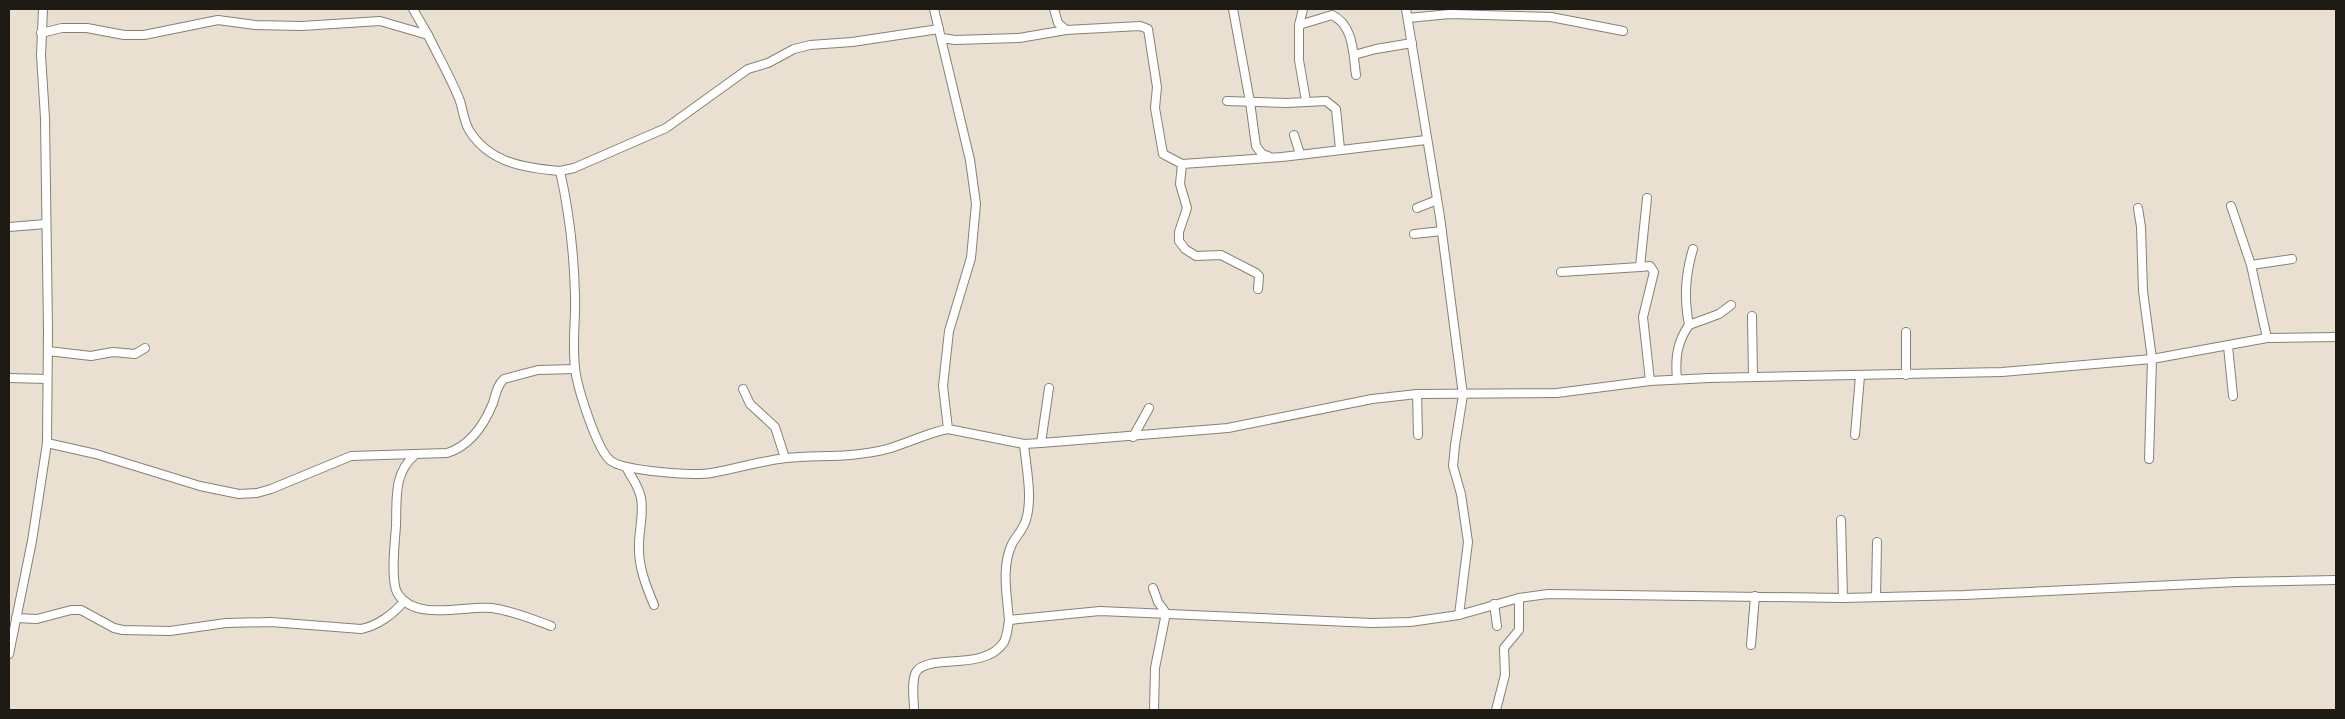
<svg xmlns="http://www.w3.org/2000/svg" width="2345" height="719" viewBox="0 0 2345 719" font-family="Poppins,sans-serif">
	<rect width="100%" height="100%" fill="#e9e0d1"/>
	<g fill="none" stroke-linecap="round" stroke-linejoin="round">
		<g stroke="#888173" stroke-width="10">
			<g id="street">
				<path d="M 413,9 L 428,35"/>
				<path d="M 934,9 L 970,160 L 976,204 L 971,258 L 949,331 L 943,386 L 948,429 L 1024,444 L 1041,443 L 1228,428 L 1372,399 L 1417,394 L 1557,393 L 1650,381 L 1709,378 L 2002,372 L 2152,359 L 2267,338 L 2336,337"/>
				<path d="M 1054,9 L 1058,23 L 1066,30 L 1140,26 L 1148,29 L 1157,87 L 1155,108 L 1163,154 L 1182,164 L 1180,184 L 1187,208 L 1179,232 L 1179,241 L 1185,249 L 1196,256 L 1221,255 L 1256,273 L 1259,276 L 1258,289"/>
				<path d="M 1233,9 L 1250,102 L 1256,146 L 1262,154 L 1268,156"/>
				<path d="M 1303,9 L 1299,25 L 1299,60 L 1306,101"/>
				<path d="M 1406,9 L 1440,217 L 1463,395 L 1455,445 L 1453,466 L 1461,494 L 1468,542 L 1459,615"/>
				<path d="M 1408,18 L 1450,14 L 1551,17 L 1623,31"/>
				<path d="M 1299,25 L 1332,15 C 1354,25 1353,54 1356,75"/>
				<path d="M 41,33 L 62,28 L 87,28 L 124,35 L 144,35 L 218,20 L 255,25 L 302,26 L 380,21 L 428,35 C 438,56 451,78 460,101 C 463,111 464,121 469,130 C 489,163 525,168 560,171 C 569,211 574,254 575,295 C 576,319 572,343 575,367 C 576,384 597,451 611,461 C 625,471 694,476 711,473 C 736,469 760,461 786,458 C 819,455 853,458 887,449 C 908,443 927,433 948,429"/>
				<path d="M 942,38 L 955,40 L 1019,38 L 1066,30"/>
				<path d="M 1354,55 L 1376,49 L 1412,43"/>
				<path d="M 1227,101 L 1287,103 L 1326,101 L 1336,109 L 1340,149"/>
				<path d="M 1294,135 L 1300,154"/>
				<path d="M 1182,164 L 1282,157 L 1426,140"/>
				<path d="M 560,171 L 574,168 L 666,128 L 748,69 L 768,63 L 794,49 L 810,45 L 852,42 L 939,29"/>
				<path d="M 2231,206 L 2251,265 L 2267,338"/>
				<path d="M 1417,208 L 1437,200"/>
				<path d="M 2138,208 L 2141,227 L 2143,291 L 2152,359 L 2149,459"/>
				<path d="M 9,227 L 46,224"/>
				<path d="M 1414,234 L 1442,231"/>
				<path d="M 1693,249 C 1685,276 1684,298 1689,325 L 1719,314 L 1731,305"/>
				<path d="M 2251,265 L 2292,259"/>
				<path d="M 1640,267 L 1647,198"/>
				<path d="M 1561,272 L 1640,267 L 1650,266 L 1654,272 L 1643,317 L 1650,381"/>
				<path d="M 1752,316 L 1753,377"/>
				<path d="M 1906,332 L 1906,375"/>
				<path d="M 2228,346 L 2233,396"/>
				<path d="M 48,351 L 91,356 L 113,352 L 135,354 L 145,348"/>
				<path d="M 9,378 L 47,379"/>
				<path d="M 1677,379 C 1675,358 1677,342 1689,325"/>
				<path d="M 743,389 L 750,404 L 775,427 L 785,458"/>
				<path d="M 1417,394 L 1418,435"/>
				<path d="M 1855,435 L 1860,376"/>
				<path d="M 1133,437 L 1149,408"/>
				<path d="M 47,443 L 96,454 L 200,486 L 239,494 L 257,493 L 271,489 L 351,456 L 447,453 C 470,446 484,425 493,403 C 496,394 497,385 504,379 L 538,370 L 575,369"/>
				<path d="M 1041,443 L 1049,388"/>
				<path d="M 415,455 C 393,473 397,500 396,526 C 395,540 390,583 398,594 C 416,622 465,605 492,608 C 513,611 532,619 551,626"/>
				<path d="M 626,467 C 632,479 638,484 641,498 C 644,514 639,529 639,545 C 638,566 646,586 654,605"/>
				<path d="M 1841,520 L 1843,598"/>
				<path d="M 1153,588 L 1158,602 L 1166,613 L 1155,668 L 1154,710"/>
				<path d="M 1876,597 L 1877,542"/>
				<path d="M 1494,604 L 1497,626"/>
				<path d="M 16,618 L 37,619 L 71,610 L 81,610 L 114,628 L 123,630 L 170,631 L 226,623 L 271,622 L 361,629 C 377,626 394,614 404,601"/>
				<path d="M 1009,620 C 1007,595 1001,567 1012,544 C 1016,536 1023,530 1026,520 C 1033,497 1026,467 1024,444"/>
				<path d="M 1751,645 L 1755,596"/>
				<path d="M 9,654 L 32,541 L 47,443 L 48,330 L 45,118 L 41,55 L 43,9"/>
				<path d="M 914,710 C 914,699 911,682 916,672 C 928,653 985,672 1004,642 C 1007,636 1008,627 1009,620 L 1100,611 L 1372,623 L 1410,622 L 1459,615 L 1519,598 L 1548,594 L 1843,598 L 1964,595 L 2237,582 L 2336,580"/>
				<path d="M 1496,710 L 1505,675 L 1504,648 L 1519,630 L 1519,598"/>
			</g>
		</g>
		<use href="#street" stroke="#fff" stroke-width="8"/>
	</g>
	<rect width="2345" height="719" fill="none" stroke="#1e1b15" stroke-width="20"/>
</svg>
